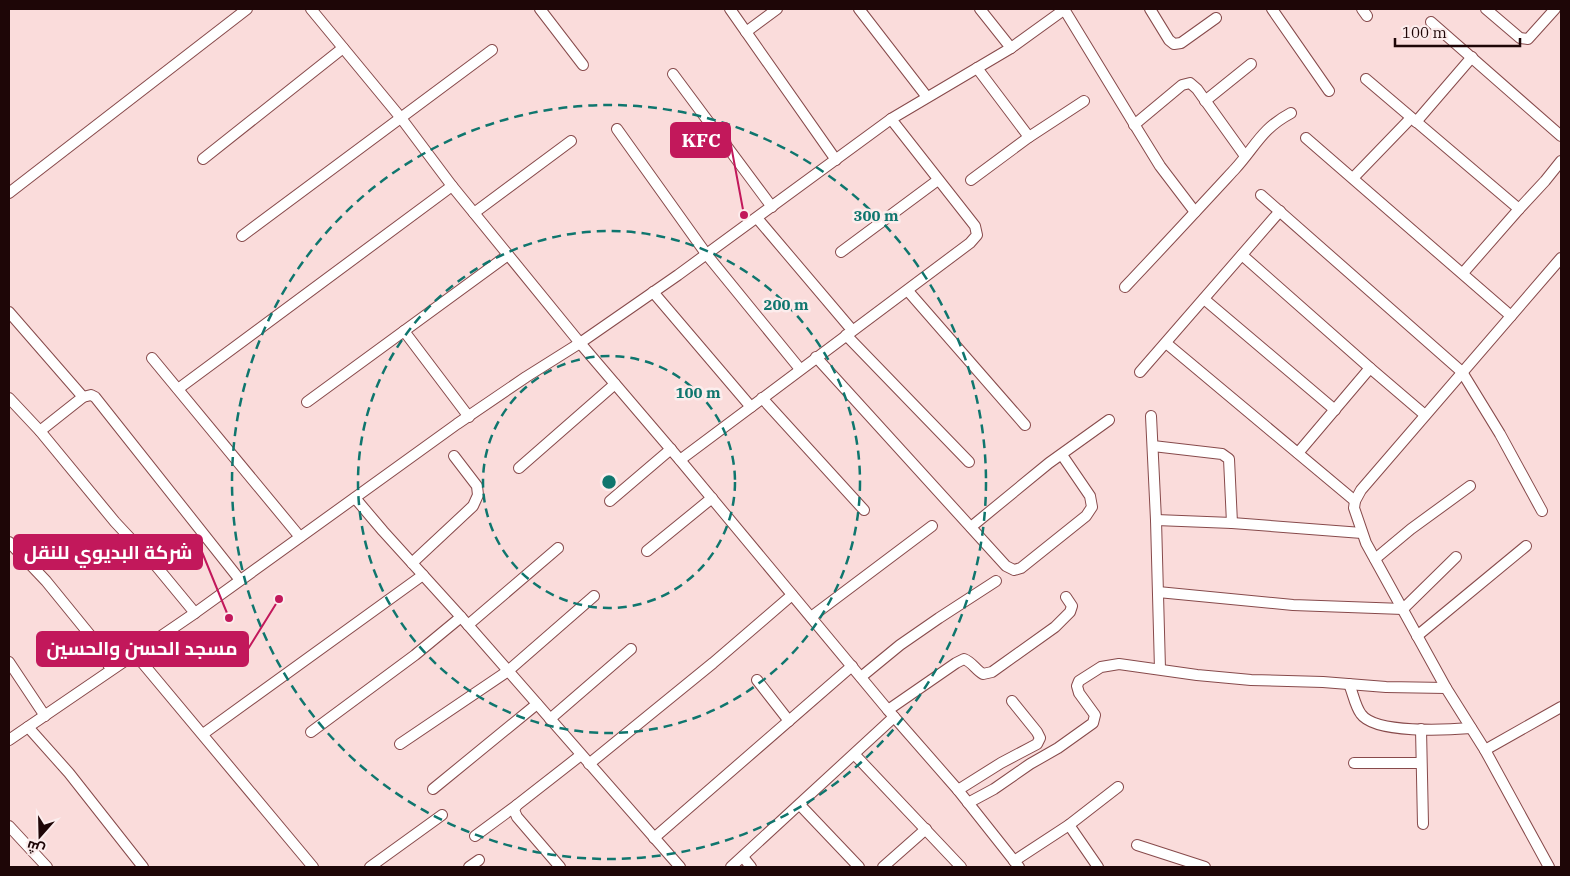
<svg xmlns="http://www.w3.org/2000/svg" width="1570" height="876" viewBox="0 0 1570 876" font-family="'IBM Plex Serif',Cairo,serif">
	<rect width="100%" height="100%" fill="#fadcdb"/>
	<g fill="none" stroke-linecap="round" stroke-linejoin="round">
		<g stroke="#874a4b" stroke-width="12">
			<g id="minor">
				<path d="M 311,9 L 401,118 L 452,186 L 580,343 L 680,460 L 888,710 L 958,790 L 1019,867"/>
				<path d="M 540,9 L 583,65"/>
				<path d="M 730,9 L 836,160"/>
				<path d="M 859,9 L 927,97"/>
				<path d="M 980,9 L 1011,48"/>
				<path d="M 1064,9 L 1139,132 L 1160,166 L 1195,212"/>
				<path d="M 1150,9 L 1169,40 L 1174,44 L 1181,43 L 1216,18"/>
				<path d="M 1272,9 L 1329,91"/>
				<path d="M 1362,9 L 1367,16"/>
				<path d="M 1486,9 L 1520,38 L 1528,39 L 1555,9"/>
				<path d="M 1431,22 L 1561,136"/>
				<path d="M 746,32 L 777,9"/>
				<path d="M 977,68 L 1029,137"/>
				<path d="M 673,74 L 772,207"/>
				<path d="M 1366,79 L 1519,209"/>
				<path d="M 1205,101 L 1251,64"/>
				<path d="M 1416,122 L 1472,57"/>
				<path d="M 1134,125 L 1182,85 L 1190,83 L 1197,89 L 1245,156"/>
				<path d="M 617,129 L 707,255 L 800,369"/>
				<path d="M 1306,138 L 1511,316"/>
				<path d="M 203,159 L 343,48"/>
				<path d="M 1353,178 L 1411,118"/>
				<path d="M 971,180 L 1029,137 L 1084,101"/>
				<path d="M 9,193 L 247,9"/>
				<path d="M 1261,195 L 1462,372 L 1500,434 L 1542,511"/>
				<path d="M 474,213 L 571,141"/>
				<path d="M 757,218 L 852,330"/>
				<path d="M 242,236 L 492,50"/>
				<path d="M 841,252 L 938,180"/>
				<path d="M 1242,255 L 1370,368"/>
				<path d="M 1463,273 L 1519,209 L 1545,181 L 1561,161"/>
				<path d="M 1125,287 C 1162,248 1198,209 1235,169 C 1256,146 1261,129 1291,113"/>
				<path d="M 908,291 L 1025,425"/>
				<path d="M 653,292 L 751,407"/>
				<path d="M 1204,299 L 1335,410"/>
				<path d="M 9,312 L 83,397"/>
				<path d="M 404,331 L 469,417"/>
				<path d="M 846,335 L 969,462"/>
				<path d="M 1166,343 L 1355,501"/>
				<path d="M 816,357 L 1006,566 L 1014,570 L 1021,568 L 1086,516 L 1092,507 L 1090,496 L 1062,455"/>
				<path d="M 152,358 L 300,537"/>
				<path d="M 1140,372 L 1280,211"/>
				<path d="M 178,389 L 452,186"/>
				<path d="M 9,398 L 40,431 L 115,522 L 157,567 L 195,613"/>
				<path d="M 762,398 L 864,510"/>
				<path d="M 307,402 L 508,255"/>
				<path d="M 1151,416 L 1156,520 L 1160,669"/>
				<path d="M 40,431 L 83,397 L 91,395 L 95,397 L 240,580"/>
				<path d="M 1153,446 L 1222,454 L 1229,459 L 1232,523"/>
				<path d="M 1298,453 L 1370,368 L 1425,415"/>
				<path d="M 680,460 L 970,243 L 977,235 L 975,226 L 891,119"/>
				<path d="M 519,468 L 615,384"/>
				<path d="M 355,498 L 383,531 L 461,617 L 680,867"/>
				<path d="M 610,501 L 671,449"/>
				<path d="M 1156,520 L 1232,523 L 1362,533"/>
				<path d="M 971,527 L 1049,463 L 1109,420"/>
				<path d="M 9,542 L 46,581 L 90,635 L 111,669"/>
				<path d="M 647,551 L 712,498"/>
				<path d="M 1375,559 L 1411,529 L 1470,486"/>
				<path d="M 412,563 L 473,506 L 478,495 L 477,486 L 454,456"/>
				<path d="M 1158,592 L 1293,605 L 1403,609 L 1456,557"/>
				<path d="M 811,617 L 932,526"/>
				<path d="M 468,625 L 558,548"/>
				<path d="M 1417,636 L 1526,546"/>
				<path d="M 135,654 L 313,867"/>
				<path d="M 9,662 L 45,716"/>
				<path d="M 861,677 L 900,645 L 939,618 L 996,581"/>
				<path d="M 757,680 L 789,721"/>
				<path d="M 1349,684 C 1353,693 1355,706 1361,714 C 1375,734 1447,730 1471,728"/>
				<path d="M 888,710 L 956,663 L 964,659 C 972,662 976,670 983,674 L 992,672 L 1055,627 L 1070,612 L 1072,606 L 1066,597"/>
				<path d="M 550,719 L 631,649"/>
				<path d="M 28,727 L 69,773 L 143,867"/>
				<path d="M 1421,729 L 1423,824"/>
				<path d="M 311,732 L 415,655 L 461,617"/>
				<path d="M 203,734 L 423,575"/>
				<path d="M 9,740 L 195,613 L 457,424 L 526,377 L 580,343 L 678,275 L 891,119 L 1011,48 L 1065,9"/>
				<path d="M 400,744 L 508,671 L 594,596"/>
				<path d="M 1485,750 L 1561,707"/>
				<path d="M 855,755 L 961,867"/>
				<path d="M 1354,763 L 1421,763"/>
				<path d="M 589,764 L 713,663 L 792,595"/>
				<path d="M 433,789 L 537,704"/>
				<path d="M 958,790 L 1001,763 L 1037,744 L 1040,738 L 1037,732 L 1012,701"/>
				<path d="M 968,803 L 994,789 L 1030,764 L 1058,748 L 1093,723 L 1095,715 L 1079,693 L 1077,686 L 1079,681 L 1101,667 L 1119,664 L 1197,675 L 1251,680 L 1323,682 L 1386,687 L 1446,688"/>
				<path d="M 800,805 L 859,867"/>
				<path d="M 1069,825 L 1098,867"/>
				<path d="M 9,826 L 47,867"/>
				<path d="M 475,836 L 517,805"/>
				<path d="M 654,838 L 852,666"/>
				<path d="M 1137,845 L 1205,867"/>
				<path d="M 743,857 L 751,867"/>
				<path d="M 1014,861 L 1069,825 L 1118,787"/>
				<path d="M 370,867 L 442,815"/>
				<path d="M 469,867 L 479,860"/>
				<path d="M 560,867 L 517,817 L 514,810 L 517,805 L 581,755"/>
				<path d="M 731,867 L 894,717"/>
				<path d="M 883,867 L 926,829"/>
				<path d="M 1549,867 L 1485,750 L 1446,688 L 1366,543 L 1354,508 L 1355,501 L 1361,490 L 1561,258"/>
			</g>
		</g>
		<use href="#minor" stroke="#fff" stroke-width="10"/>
	</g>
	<g fill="none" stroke="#0f766e" stroke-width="2.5" stroke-dasharray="9 6">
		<circle cx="609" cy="482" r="126"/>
		<circle cx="609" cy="482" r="251"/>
		<circle cx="609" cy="482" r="377"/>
	</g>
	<circle cx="609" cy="482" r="8" fill="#0f766e" stroke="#fceded" stroke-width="2.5"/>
	<g font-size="15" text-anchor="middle" font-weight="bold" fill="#0f766e" stroke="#fceded" stroke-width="5" stroke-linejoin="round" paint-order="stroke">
		<text x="876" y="221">300 m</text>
		<text x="786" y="310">200 m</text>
		<text x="698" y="398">100 m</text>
	</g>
	<path fill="none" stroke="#c2185b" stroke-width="2" d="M744 215L730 140M229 618L202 552M279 599L248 649"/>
	<g fill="#c2185b" stroke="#fceded" stroke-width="2">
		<circle cx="744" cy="215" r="5"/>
		<circle cx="229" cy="618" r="5"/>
		<circle cx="279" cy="599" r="5"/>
	</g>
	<g fill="#c2185b" stroke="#c2185b" stroke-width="2">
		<rect x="671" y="123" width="59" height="34" rx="5"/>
		<rect x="14" y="535" width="188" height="34" rx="5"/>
		<rect x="37" y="632" width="211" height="34" rx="5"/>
	</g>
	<g font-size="19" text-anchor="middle" font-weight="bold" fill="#fff">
		<text x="701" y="147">KFC</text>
		<text x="108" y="559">شركة البديوي للنقل</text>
		<text x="142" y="655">مسجد الحسن والحسين</text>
	</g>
	<rect width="1570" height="876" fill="none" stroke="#1e0607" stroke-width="20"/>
	<g transform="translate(40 836) rotate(200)" stroke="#fceded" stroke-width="4" paint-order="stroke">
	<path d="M0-4L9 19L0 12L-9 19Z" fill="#1e0607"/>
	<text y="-8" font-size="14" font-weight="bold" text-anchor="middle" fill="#1e0607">ش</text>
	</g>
	<path d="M1395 38v8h125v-8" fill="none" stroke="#1e0607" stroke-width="2.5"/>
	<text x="1402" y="38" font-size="15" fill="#1e0607" stroke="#fceded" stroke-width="4" paint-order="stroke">100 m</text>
</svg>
